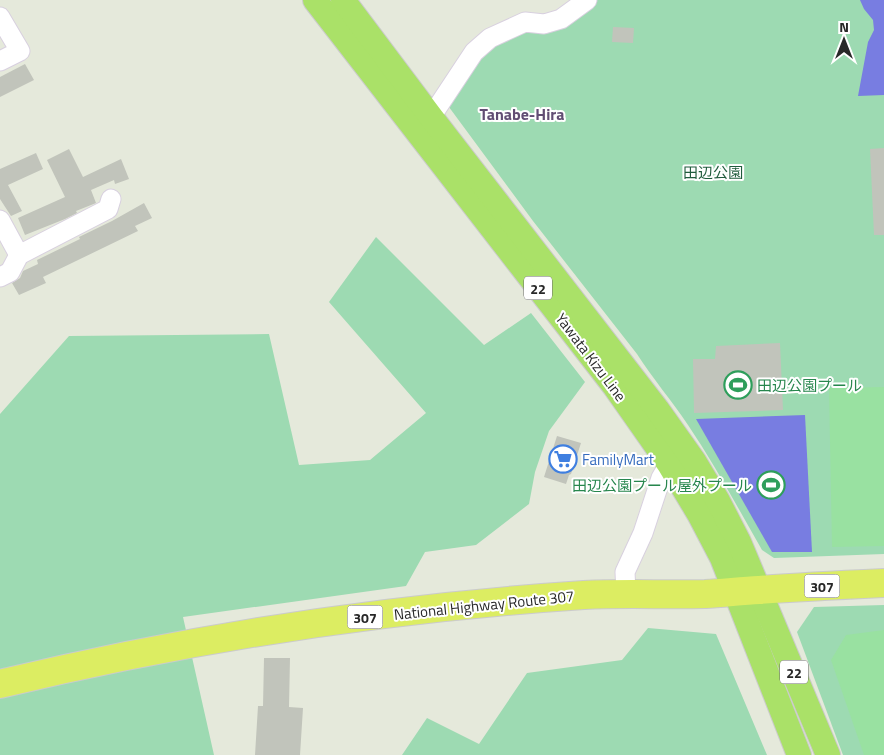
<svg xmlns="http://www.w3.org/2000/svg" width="884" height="755" viewBox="0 0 884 755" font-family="'Titillium Web','Noto Sans JP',sans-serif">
	<rect width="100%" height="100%" fill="#e5e9db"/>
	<g fill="#9ddab2">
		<path d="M 597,0 L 884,0 L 884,554 L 774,558 L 762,550 C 738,508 715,465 688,425 C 672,401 653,379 637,354 L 533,221 L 446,103 L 475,59 L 493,43 L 526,29 L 565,23 Z"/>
		<path d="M 376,237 L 484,345 L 531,313 L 585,382 L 549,431 L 535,472 L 529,504 L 476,545 L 425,552 L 406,586 L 183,617 L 214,755 L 0,755 L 0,414 L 69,336 L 269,334 L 299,465 L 370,460 L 426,413 L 329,302 Z"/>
		<path d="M 884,605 L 884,755 L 843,755 L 797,632 L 814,607 Z"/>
		<path d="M 648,628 L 716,634 L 767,755 L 402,755 L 427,718 L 479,744 L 527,673 L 622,660 Z"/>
	</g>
	<g fill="#99e1a1">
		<path d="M 884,387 L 884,546 L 832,547 L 829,388 Z"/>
		<path d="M 884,630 L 884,755 L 864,755 L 831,660 L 846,635 Z"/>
	</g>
	<g fill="#787de1">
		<path d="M 860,0 L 884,0 L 884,95 L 858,96 L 868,42 L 874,30 L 873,20 L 864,9 Z"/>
		<path d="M 805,415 L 812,552 L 772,552 L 696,419 Z"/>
	</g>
	<g fill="#c1c4bb">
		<path d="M 613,27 L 634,28 L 633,43 L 612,42 Z"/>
		<path d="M 25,64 L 34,80 L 0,97 L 0,77 Z"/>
		<path d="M 884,148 L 884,235 L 874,235 L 870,149 Z"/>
		<path d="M 69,149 L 83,177 L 121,159 L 129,179 L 115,184 L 114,180 L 91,190 L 96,203 L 76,211 L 77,213 L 65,219 L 25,235 L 18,218 L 65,197 L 47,160 Z"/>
		<path d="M 36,153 L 43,169 L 8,185 L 22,211 L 11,216 L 0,199 L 0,169 Z"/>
		<path d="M 144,203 L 152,218 L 135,226 L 138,231 L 43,277 L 46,283 L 19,295 L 12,283 L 20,278 L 23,271 L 38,264 L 37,260 L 80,239 L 79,237 L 112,221 Z"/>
		<path d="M 780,343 L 783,410 L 694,413 L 693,359 L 715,359 L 716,346 Z"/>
		<path d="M 557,436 L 581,443 L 571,474 L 569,475 L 566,484 L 544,477 Z"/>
		<path d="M 264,658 L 290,658 L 289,707 L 303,708 L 300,755 L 255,755 L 258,706 L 263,706 Z"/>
	</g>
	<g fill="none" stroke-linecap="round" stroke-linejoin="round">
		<g stroke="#d8d0df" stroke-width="21">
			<g id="minor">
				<path d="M 0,17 L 20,51 L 0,61"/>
				<path d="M 431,117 L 474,52 L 490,38 L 525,22 L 544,24 L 561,19 L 587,0"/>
				<path d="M 0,220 L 19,255"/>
				<path d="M 0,277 L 10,272 L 19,255 L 108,209 L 111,199"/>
				<path d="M 626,593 L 625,572 L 643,533 L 661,478 L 669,464"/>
			</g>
		</g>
		<g stroke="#cbcbcb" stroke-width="26">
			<g id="major">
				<path d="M 315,0 L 615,387 L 669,464 L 699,514 L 722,558 L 799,755"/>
				<path d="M 343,0 L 431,117 L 657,409 L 694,461 L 718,501 L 739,542 L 828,755"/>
			</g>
		</g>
		<g stroke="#cbcbcb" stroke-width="30">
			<path id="highway" d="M 0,684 C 191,638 388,608 584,595 C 625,593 665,595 705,594 C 723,593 741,591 759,590 C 800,587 842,585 884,583"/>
		</g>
		<use href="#minor" stroke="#fff" stroke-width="19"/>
		<use href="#major" stroke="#aae168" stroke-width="24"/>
		<use href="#highway" stroke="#dced62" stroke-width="28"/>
	</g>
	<defs>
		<g id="stadium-ring" transform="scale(1.4375)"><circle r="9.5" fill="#fff" stroke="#2e9e5b" stroke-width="1.5"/><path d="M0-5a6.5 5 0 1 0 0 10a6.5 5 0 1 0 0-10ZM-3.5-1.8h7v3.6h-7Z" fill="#2e9e5b"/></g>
		<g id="supermarket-ring" transform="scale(1.4375)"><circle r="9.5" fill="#fff" stroke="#3f7fe0" stroke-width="1.5"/><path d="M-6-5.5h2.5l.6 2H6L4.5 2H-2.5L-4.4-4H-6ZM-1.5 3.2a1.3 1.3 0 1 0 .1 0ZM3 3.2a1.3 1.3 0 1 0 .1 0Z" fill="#3f7fe0"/></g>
	</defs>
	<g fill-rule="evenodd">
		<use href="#stadium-ring" x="738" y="385"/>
		<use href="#supermarket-ring" x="563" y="459"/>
		<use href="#stadium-ring" x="771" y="485"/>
	</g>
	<g text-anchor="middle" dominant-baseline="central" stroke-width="4" stroke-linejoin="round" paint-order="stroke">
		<g fill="#fff" stroke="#686868" stroke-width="1">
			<rect x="524" y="276.5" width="28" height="23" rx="4"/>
			<rect x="804.5" y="574.5" width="35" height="23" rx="4"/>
			<rect x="347.5" y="605.5" width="35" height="23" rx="4"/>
			<rect x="780" y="660.5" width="28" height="23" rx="4"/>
		</g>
		<g font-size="14" font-weight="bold" fill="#282828">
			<text x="538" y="288">22</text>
			<text x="822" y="586">307</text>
			<text x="365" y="617">307</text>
			<text x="794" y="672">22</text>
		</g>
		<g font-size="15" fill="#215c3d" stroke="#fff">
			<text x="713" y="172">田辺公園</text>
		</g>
		<g font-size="15" fill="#282828" stroke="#fff">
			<text transform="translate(591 357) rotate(53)">Yawata Kizu Line</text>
			<text transform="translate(484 605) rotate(-6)">National Highway Route 307</text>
		</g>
		<g font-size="15" fill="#27864d" stroke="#fff" text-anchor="start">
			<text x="757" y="385">田辺公園プール</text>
			<text x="752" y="485" text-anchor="end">田辺公園プール屋外プール</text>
		</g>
		<g font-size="15" fill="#366cbe" stroke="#fff" text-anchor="start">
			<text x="582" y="459">FamilyMart</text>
		</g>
		<g font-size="16" font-weight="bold" fill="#614d73" stroke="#fff">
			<text x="522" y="114">Tanabe-Hira</text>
		</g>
	</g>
	<g transform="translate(844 40)" stroke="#ffffff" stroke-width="4" paint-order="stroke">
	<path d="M0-4L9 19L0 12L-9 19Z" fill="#282828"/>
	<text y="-8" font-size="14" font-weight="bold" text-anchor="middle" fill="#282828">N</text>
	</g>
</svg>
